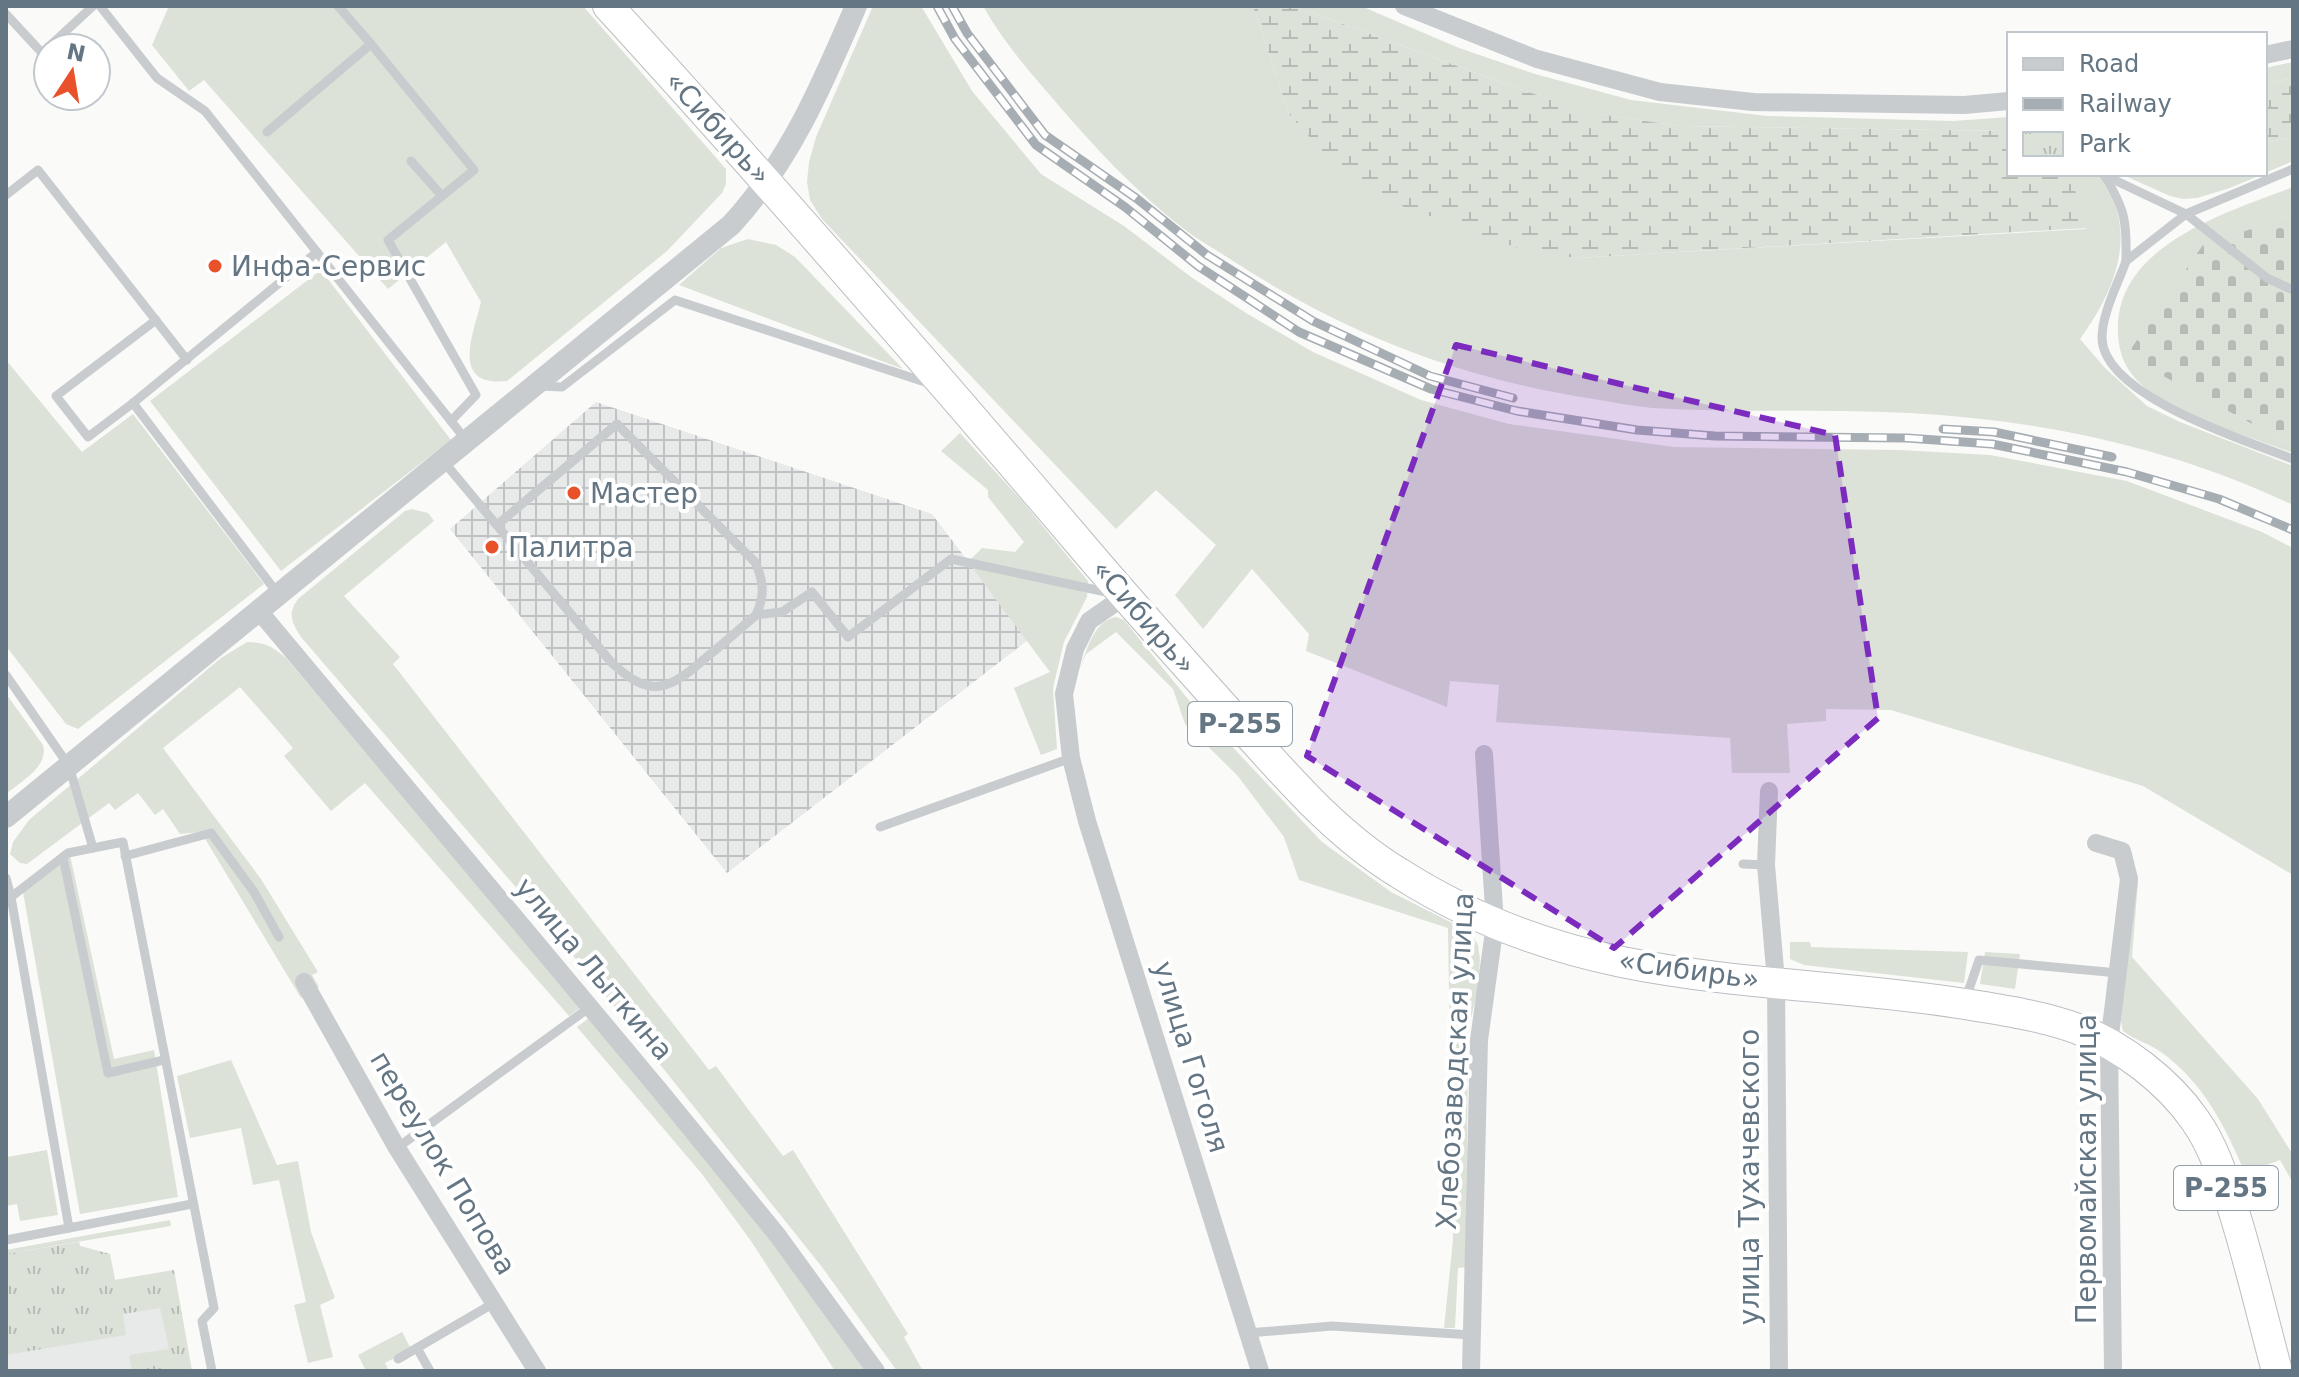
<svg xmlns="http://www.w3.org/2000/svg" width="2299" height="1377" viewBox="0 0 2299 1377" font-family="'DejaVu Sans',sans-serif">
	<defs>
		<pattern id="industrial-grid" width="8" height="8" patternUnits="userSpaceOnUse" patternTransform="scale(2)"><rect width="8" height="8" fill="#e8e9e9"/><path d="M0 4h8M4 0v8" fill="none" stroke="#c0c1c2"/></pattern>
		<pattern id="wetland-marsh" width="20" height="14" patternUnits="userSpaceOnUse" patternTransform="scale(2)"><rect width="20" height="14" fill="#dce2d8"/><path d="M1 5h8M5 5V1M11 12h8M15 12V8" fill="none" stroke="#b6bcb5"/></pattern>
		<pattern id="cemetery-stones" width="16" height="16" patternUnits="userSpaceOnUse" patternTransform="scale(2)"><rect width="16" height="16" fill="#dce2d8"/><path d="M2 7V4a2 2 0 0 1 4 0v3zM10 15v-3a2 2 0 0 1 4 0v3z" fill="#b6bcb5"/></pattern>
		<pattern id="park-tufts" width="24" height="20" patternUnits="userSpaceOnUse" patternTransform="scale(2)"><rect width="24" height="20" fill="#dce2d8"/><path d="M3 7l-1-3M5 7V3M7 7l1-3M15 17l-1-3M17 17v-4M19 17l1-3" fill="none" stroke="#b6bcb5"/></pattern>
	</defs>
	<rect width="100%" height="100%" fill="#fafaf8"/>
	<path fill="#e8e9e9" d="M 79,1242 L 80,1246 L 110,1254 L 115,1280 L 174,1270 L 192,1371 L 6,1371 L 6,1254 Z"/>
	<path fill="url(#industrial-grid)" d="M 596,402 L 932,514 L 1028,640 L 727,873 L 450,529 Z"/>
	<g fill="#dce2d8">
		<path d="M 169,6 L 583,6 L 726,169 L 726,184 L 722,193 L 667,251 L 507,381 C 450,387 473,335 481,302 L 446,242 L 388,289 L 204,80 L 189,91 L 152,45 Z"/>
		<path d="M 873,6 L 921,6 L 972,91 L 1041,174 L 1124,226 L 1191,277 L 1246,313 L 1313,352 L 1421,400 L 1509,424 L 1674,447 L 1899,450 L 1990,455 L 2127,481 L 2262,532 L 2293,548 L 2293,875 L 2143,786 L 1891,710 L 1826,709 L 1826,721 L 1787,724 L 1790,773 L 1732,773 L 1730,738 L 1496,722 L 1499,685 L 1450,681 L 1447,707 L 1306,651 L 1309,634 L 1252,569 L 1203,629 L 1175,595 L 1216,545 L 1156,490 L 1116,529 L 822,219 L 810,200 L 807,182 L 809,162 L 816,137 Z"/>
		<path d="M 983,6 L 1253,6 L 1289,114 L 1575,258 L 2086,229 L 2070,174 L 2099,174 C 2104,185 2112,197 2116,208 C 2131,254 2107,302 2080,339 L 2105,368 L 2147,406 L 2180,422 L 2293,466 L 2293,505 C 2172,448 2043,420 1909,413 C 1824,409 1738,413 1652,408 C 1630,406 1608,401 1587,398 C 1457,377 1344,333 1233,261 C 1217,250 1199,241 1184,229 C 1136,192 1093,146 1054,100 C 1028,70 1002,40 983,6 Z"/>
		<path d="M 1294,6 L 1361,6 L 1459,48 L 1535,74 L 1631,100 L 1767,116 L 1953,121 L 2009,117 L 2009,131 L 1679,126 L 1598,114 L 1525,91 Z"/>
		<path d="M 2293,62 L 2293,78 L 2265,84 L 2265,68 Z"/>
		<path d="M 2293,137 L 2293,161 L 2265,173 L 2265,143 Z"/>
		<path d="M 2121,174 L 2263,174 L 2230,188 L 2197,198 L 2183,199 L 2170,196 Z"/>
		<path d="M 2293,187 L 2293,215 L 2203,246 L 2127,356 L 2293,446 L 2293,453 C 2251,437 2188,419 2152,393 C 2130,377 2119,360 2118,333 C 2114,245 2228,212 2293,187 Z"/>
		<path d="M 748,239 L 776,245 L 795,257 L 903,369 L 679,285 L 721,248 Z"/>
		<path d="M 321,270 L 451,440 L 281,571 L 150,401 Z"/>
		<path d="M 6,360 L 82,452 L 133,414 L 264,584 L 78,729 L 66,724 L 6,646 Z"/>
		<path d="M 960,433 L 1023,502 L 1088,581 L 1087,597 L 1064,642 L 1053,688 L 1057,749 L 1041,755 L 1014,688 L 1050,672 L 968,562 L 982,548 L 1015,552 L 1024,542 L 988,497 L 988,490 L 941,451 Z"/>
		<path d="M 412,509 L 428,513 L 434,521 L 344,596 L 400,657 L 393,664 L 709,1070 L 716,1066 L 783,1156 L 793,1150 L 908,1334 L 904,1337 L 923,1371 L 897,1371 L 822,1267 L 550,927 L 301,637 C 292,623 287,614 298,599 L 405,511 Z"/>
		<path d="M 1116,617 L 1124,620 L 1192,704 L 1322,842 L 1391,892 L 1470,932 L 1478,945 L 1480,959 L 1478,989 L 1468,1031 L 1466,1267 L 1458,1268 L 1455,1328 L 1444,1328 L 1453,1240 L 1448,928 L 1299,880 L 1284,837 L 1237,775 L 1185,724 L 1173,689 L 1116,632 L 1086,654 L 1079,670 C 1087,651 1093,621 1116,617 Z"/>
		<path d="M 247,642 C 265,642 273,647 286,658 L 581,1007 L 569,1016 L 365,783 L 331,811 L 284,756 L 293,748 L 240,687 L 163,748 L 261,879 L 318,972 L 312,975 L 319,987 L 301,998 L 201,832 L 180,834 L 163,809 L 155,815 L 138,793 L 115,810 L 109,803 L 27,864 L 20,863 L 10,854 L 13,842 L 29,820 L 221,658 Z"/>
		<path d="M 6,694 L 43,745 C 49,767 21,781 6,794 Z"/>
		<path d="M 70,855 L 114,1059 L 154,1050 L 178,1197 L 80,1214 L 23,892 Z"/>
		<path d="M 2138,882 L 2132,957 L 2258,1099 L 2293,1155 L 2293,1183 L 2280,1160 L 2245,1173 C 2225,1126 2203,1082 2161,1052 C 2149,1043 2134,1040 2123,1031 L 2121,1021 L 2132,890 Z"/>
		<path d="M 1790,942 L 1810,942 L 1811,947 L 1968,952 L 1964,983 L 1804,965 L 1790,959 Z"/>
		<path d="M 1985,952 L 2020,954 L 2015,989 L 1980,984 Z"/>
		<path d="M 589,1018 L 775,1245 L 865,1371 L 835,1371 L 751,1241 L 702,1174 L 577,1027 Z"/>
		<path d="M 231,1060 L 277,1165 L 298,1161 L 311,1232 L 335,1298 L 320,1305 L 333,1357 L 308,1363 L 294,1305 L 306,1302 L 279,1180 L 253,1185 L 241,1128 L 190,1138 L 177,1076 Z"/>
		<path d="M 47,1150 L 58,1215 L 20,1221 L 17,1204 L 6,1206 L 6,1153 L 7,1157 Z"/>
		<path d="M 170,1220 L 171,1226 L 6,1254 L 6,1250 Z"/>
		<path d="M 402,1332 L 411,1349 L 385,1363 L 389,1371 L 366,1371 L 358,1355 Z"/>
	</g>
	<g fill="url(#wetland-marsh)">
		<path d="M 1253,6 L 1294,6 L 1525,91 L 1599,114 L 1679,126 L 2009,131 L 2009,174 L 2070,174 L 2087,228 L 1576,258 L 1515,247 L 1391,202 L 1339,170 L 1289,114 Z"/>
		<path d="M 2293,78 L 2293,137 L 2265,143 L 2265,84 Z"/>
	</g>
	<path fill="url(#cemetery-stones)" d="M 2293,215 L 2293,446 L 2126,356 L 2203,245 Z"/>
	<path fill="url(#park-tufts)" d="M 79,1242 L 80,1246 L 110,1254 L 115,1280 L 174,1270 L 192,1371 L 132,1371 L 129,1355 L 169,1349 L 160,1308 L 123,1314 L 126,1335 L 6,1355 L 6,1254 Z"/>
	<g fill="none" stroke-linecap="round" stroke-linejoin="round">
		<g stroke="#babec1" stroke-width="32">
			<path id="trunk" d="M 608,6 C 766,179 920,356 1072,534 C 1124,596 1178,656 1232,716 C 1283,772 1333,833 1399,873 C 1468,917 1543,946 1622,962 C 1735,985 1852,986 1965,1004 C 2003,1010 2042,1016 2078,1029 C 2122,1046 2168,1081 2195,1120 C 2215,1148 2225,1183 2235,1215 C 2251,1267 2263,1319 2277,1371"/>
		</g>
		<g stroke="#c8cccf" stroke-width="9">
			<path d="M 100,6 L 157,78 L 205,111 L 466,440"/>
			<path d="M 338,6 L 371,44"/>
			<path d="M 6,14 L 42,53 L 93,6"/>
			<path d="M 267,132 L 371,44 L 474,170 L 388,240 L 476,395 L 451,421"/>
			<path d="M 411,161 L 442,196"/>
			<path d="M 2104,175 C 2125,209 2127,221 2126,261 L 2186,214 L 2293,169"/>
			<path d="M 2106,176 L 2186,214 L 2267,278 L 2293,290"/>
			<path d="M 6,195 L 38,170 L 187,360"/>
			<path d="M 2126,261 C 2118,284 2102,313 2102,338 C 2103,396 2247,441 2293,459"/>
			<path d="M 540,386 L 562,387 L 675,300 L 931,384"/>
			<path d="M 133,403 L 88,437 L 56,396 L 156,320"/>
			<path d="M 444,462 L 611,662 C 652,701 670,689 708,656 C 724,643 740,629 756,615 C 765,595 764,582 755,562 L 617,424 L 497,525"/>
			<path d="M 278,594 L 133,403 L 317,252"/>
			<path d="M 756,615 L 782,612 L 812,592 L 848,637 L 951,559 L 1111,593"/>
			<path d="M 6,675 L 69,766 L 93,848"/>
			<path d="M 880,827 L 1071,758"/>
			<path d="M 125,856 L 211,833 L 254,892 L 279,937"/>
			<path d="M 63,857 L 108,1073 L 164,1060"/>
			<path d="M 1743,864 L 1766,865"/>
			<path d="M 6,878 L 11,897 L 68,853 L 123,842 L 214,1308 L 202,1321 L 212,1371"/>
			<path d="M 6,901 L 11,897 L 69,1228 L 192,1204"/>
			<path d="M 1966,998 L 1979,960 L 2118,973"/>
			<path d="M 397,1148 L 590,1007"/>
			<path d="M 6,1240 L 69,1228"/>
			<path d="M 1248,1333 L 1332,1326 L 1472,1335"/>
			<path d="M 417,1348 L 430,1371"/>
			<path d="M 398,1359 L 494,1303"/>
		</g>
		<g stroke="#c8cccf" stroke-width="18">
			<path d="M 1404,6 L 1537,59 L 1660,92 L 1753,102 L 1964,105 L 2009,101"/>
			<path d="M 2265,55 L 2293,49"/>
			<path d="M 1125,596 L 1089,621 L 1075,649 L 1064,694 L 1071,758 L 1087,821 L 1260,1371"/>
			<path d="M 259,611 L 660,1091 L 778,1236 L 876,1371"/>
			<path d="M 1769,791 L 1766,865 L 1776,981 L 1779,1371"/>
			<path d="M 2096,843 L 2122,851 L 2129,879 L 2109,1044 L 2113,1371"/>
			<path d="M 304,982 L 397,1148 L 537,1371"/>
			<path d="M 1471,1371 L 1479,1040 L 1495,924 L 1484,754"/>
		</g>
		<path stroke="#c8cccf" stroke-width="22" d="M 6,817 L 731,225 C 790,161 822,85 856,6"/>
		<use href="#trunk" stroke="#fff" stroke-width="30"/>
		<g stroke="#a6adb3" stroke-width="9">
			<g id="rail">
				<path d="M 937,6 L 955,39 L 1036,145 L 1125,207 L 1198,266 L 1299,332 L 1431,389 L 1517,411 L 1637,430 L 1715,436 L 1907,438 L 1992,444 L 2127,472 L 2219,499 L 2293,530"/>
				<path d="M 952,6 L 967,33 L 1045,135 L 1136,198 L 1207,255 L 1313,321 L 1430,376 L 1513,398"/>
				<path d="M 1943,429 L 1994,432 L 2112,457"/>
			</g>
		</g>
		<use href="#rail" stroke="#fff" stroke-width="6" stroke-dasharray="18" stroke-linecap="butt"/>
	</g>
	<path fill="#7b2cbf" fill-opacity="0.2" stroke="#7b2cbf" stroke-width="6" stroke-dasharray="16 10" stroke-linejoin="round" d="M 1456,345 L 1835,435 L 1878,718 L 1614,948 L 1307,756 Z"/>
	<g fill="#e85129" stroke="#fff" stroke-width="3">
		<circle cx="215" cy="266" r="8"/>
		<circle cx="574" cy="493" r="8"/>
		<circle cx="492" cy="547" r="8"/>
	</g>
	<g text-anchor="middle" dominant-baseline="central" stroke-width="8" stroke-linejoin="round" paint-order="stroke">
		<g fill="#fff" stroke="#929fa8" stroke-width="2">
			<rect x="1188" y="702" width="104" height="44" rx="6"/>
			<rect x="2174" y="1166" width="104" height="44" rx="6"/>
		</g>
		<g font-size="26" font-weight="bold" fill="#647683">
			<text x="1240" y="724">Р-255</text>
			<text x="2226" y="1188">Р-255</text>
		</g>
		<g font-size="28" fill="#647683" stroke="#fff">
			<text transform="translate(718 128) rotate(48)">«Сибирь»</text>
			<text transform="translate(1144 617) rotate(49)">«Сибирь»</text>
			<text transform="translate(594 969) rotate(50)">улица Лыткина</text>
			<text transform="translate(1689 970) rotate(8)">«Сибирь»</text>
			<text transform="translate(1191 1057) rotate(73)">улица Гоголя</text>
			<text transform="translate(1455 1061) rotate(-87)">Хлебозаводская улица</text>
			<text transform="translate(443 1163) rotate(59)">переулок Попова</text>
			<text transform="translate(2086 1169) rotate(-90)">Первомайская улица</text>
			<text transform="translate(1749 1177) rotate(-90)">улица Тухачевского</text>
		</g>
		<g font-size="28" fill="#647683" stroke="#fff" text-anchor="start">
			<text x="231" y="266">Инфа-Сервис</text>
			<text x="590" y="493">Мастер</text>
			<text x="508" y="547">Палитра</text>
		</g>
	</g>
	<rect width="2299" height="1377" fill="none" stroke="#647683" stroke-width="16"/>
	<rect x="2007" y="32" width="260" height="144" fill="#ffffff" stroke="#c1c8cd" stroke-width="2"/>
	<rect x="2023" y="58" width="40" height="12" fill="#c8cccf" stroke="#c1c8cd" stroke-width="2"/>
	<text x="2079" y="72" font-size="24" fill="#647683">Road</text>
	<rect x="2023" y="98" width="40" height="12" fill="#a6adb3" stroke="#c1c8cd" stroke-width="2"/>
	<text x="2079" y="112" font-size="24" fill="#647683">Railway</text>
	<rect x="2023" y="132" width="40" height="24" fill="url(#park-tufts)" stroke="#c1c8cd" stroke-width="2"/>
	<text x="2079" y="152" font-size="24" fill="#647683">Park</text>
	<g transform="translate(72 72) rotate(12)"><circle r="38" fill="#ffffff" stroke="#c1c8cd" stroke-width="2"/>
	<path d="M0-6L14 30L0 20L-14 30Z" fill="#e85129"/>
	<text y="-12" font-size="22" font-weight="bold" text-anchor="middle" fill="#647683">N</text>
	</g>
</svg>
